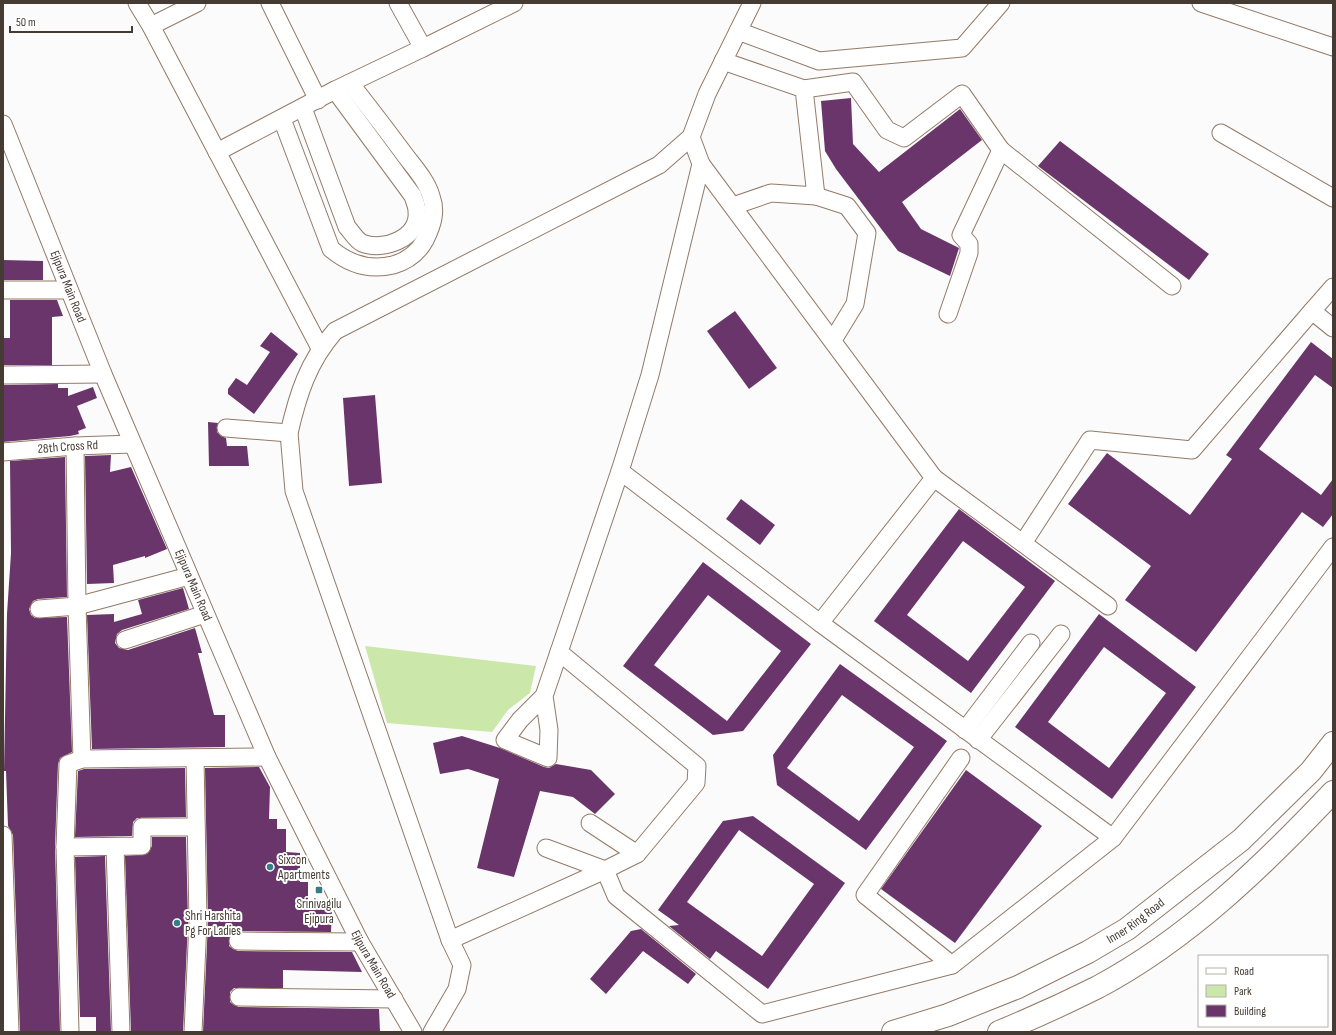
<svg xmlns="http://www.w3.org/2000/svg" width="1336" height="1035" viewBox="0 0 1336 1035" font-family="'Sofia Sans Condensed',sans-serif">
	<rect width="100%" height="100%" fill="#fbfbfb"/>
	<path fill="#cbe8aa" d="M 365,646 L 536,666 L 530,693 L 508,710 L 492,732 L 387,723 Z"/>
	<g fill="#69356a" fill-rule="evenodd">
		<path d="M 851,98 L 853,144 L 879,172 L 960,109 L 982,140 L 902,202 L 921,229 L 959,248 L 950,276 L 898,251 L 836,169 L 825,151 L 821,101 Z"/>
		<path d="M 1060,141 L 1209,254 L 1189,280 L 1038,166 Z"/>
		<path d="M 3,260 L 43,261 L 43,280 L 3,280 Z"/>
		<path d="M 10,300 L 57,300 L 63,316 L 52,317 L 52,365 L 3,365 L 3,338 L 10,338 Z"/>
		<path d="M 735,311 L 777,368 L 749,389 L 707,331 Z"/>
		<path d="M 271,332 L 298,354 L 254,414 L 228,394 L 228,389 L 236,378 L 247,385 L 270,352 L 260,346 Z"/>
		<path d="M 1311,342 L 1333,359 L 1333,388 L 1315,375 L 1259,449 L 1321,495 L 1333,479 L 1333,514 L 1323,527 L 1302,512 L 1196,652 L 1125,600 L 1151,566 L 1068,504 L 1107,453 L 1190,515 L 1232,459 L 1226,455 Z"/>
		<path d="M 58,384 L 58,388 L 68,388 L 68,396 L 93,387 L 97,398 L 77,406 L 86,428 L 78,431 L 79,434 L 70,436 L 3,442 L 3,385 Z"/>
		<path d="M 375,395 L 382,483 L 349,486 L 343,398 Z"/>
		<path d="M 208,422 L 218,423 L 217,432 L 221,436 L 226,438 L 227,446 L 247,446 L 249,466 L 209,466 Z"/>
		<path d="M 111,455 L 110,472 L 131,467 L 167,549 L 145,558 L 145,556 L 113,565 L 114,583 L 87,584 L 85,456 Z"/>
		<path d="M 65,457 L 67,597 L 38,599 L 33,601 L 29,609 L 31,615 L 35,618 L 67,617 L 72,752 L 60,758 L 58,764 L 55,847 L 60,1032 L 20,1032 L 13,835 L 8,826 L 6,771 L 4,771 L 7,614 L 11,553 L 10,461 Z"/>
		<path d="M 741,499 L 775,525 L 760,545 L 726,519 Z"/>
		<path d="M 959,509 L 1055,581 L 971,693 L 874,621 ZM 963,541 L 1025,587 L 968,661 L 907,615 Z"/>
		<path d="M 703,562 L 811,644 L 743,731 L 713,735 L 623,666 ZM 708,595 L 781,651 L 727,721 L 654,665 Z"/>
		<path d="M 183,588 L 189,609 L 122,630 L 117,634 L 115,643 L 119,648 L 128,650 L 195,628 L 202,653 L 198,653 L 214,715 L 225,715 L 225,747 L 92,749 L 87,615 L 114,614 L 114,622 L 142,614 L 138,600 Z"/>
		<path d="M 1099,614 L 1196,687 L 1112,799 L 1015,727 ZM 1104,647 L 1166,693 L 1109,768 L 1048,722 Z"/>
		<path d="M 840,664 L 947,741 L 866,850 L 777,785 L 773,755 ZM 842,695 L 914,747 L 859,821 L 787,768 Z"/>
		<path d="M 462,736 L 500,748 L 544,767 L 549,768 L 556,764 L 591,770 L 615,794 L 595,814 L 573,797 L 540,791 L 514,877 L 477,868 L 499,779 L 468,769 L 440,774 L 433,743 Z"/>
		<path d="M 259,767 L 270,787 L 269,819 L 277,819 L 277,829 L 286,829 L 286,852 L 300,853 L 300,882 L 308,882 L 308,908 L 332,909 L 331,932 L 238,931 L 230,936 L 229,946 L 233,949 L 238,951 L 352,952 L 362,972 L 283,970 L 283,988 L 234,988 L 230,992 L 230,1002 L 234,1005 L 239,1007 L 379,1009 L 380,1031 L 203,1032 L 208,922 L 205,768 Z"/>
		<path d="M 185,768 L 186,817 L 137,818 L 133,822 L 132,836 L 75,837 L 78,771 L 84,769 Z"/>
		<path d="M 966,770 L 1042,826 L 955,943 L 881,889 Z"/>
		<path d="M 753,816 L 845,883 L 768,989 L 716,951 L 710,959 L 669,926 L 679,925 L 658,910 L 723,821 ZM 739,830 L 814,884 L 762,956 L 687,902 Z"/>
		<path d="M 152,837 L 186,837 L 188,922 L 183,1032 L 131,1032 L 125,856 L 147,854 L 152,846 Z"/>
		<path d="M 105,856 L 111,1032 L 96,1032 L 96,1017 L 80,1017 L 75,857 Z"/>
		<path d="M 641,929 L 696,974 L 688,984 L 643,951 L 606,994 L 590,979 L 631,931 Z"/>
	</g>
	<g fill="none" stroke-linecap="round" stroke-linejoin="round">
		<g stroke="#937a67" stroke-width="19">
			<g id="minor">
				<path d="M 137,3 L 151,26 L 320,348"/>
				<path d="M 270,3 L 318,100"/>
				<path d="M 1201,3 L 1333,47"/>
				<path d="M 151,26 L 197,3"/>
				<path d="M 738,31 L 819,61 L 962,48 L 1001,3"/>
				<path d="M 423,48 L 514,3"/>
				<path d="M 723,61 L 804,89 L 816,196 L 771,193 L 733,206"/>
				<path d="M 804,89 L 853,82 L 887,130 L 904,138 L 962,94 L 1001,150 L 961,235 L 969,244 L 969,253 L 948,314"/>
				<path d="M 303,108 L 347,227 C 351,231 356,240 362,243 C 383,252 420,238 417,211 C 417,206 414,200 413,196 L 335,90"/>
				<path d="M 282,119 L 331,249 C 349,264 369,271 393,265 C 407,261 418,253 425,240 C 432,226 437,212 431,196 C 426,179 412,165 402,151 C 385,128 368,106 350,83"/>
				<path id="s1" d="M 3,124 L 103,374 L 267,757 L 360,942 L 413,1032"/>
				<path d="M 1221,133 L 1333,198"/>
				<path d="M 1001,150 L 1172,286"/>
				<path d="M 217,152 L 335,90 L 423,48 L 398,3"/>
				<path d="M 816,196 L 847,206 L 867,233 L 855,304 L 833,340"/>
				<path d="M 3,290 L 69,290"/>
				<path d="M 1312,311 L 1333,287"/>
				<path d="M 3,375 L 103,374"/>
				<path d="M 226,428 L 289,433 C 298,394 308,362 335,331 L 659,165 L 691,137 L 707,94 L 752,3"/>
				<path d="M 289,433 L 294,491 L 450,940 L 462,965 L 457,989 L 432,1032"/>
				<path d="M 75,446 L 77,606 L 82,759"/>
				<path id="s2" d="M 3,452 L 75,446 L 132,444"/>
				<path d="M 620,471 L 820,623 L 934,478 L 701,164 L 691,137"/>
				<path d="M 934,478 L 1108,606"/>
				<path d="M 1023,543 L 1090,440 L 1192,450 L 1312,311 L 1333,328"/>
				<path d="M 39,609 L 77,606 L 189,576"/>
				<path d="M 820,623 L 1113,838 L 1333,547"/>
				<path d="M 125,640 L 205,614"/>
				<path d="M 559,652 L 620,471 L 650,375 L 701,164"/>
				<path d="M 965,730 L 1031,643"/>
				<path d="M 978,740 L 1061,634"/>
				<path d="M 961,758 L 865,895 L 952,965 L 1113,838"/>
				<path d="M 590,823 L 637,854"/>
				<path d="M 3,835 L 10,1032"/>
				<path d="M 65,847 L 142,846 L 142,827 L 196,827"/>
				<path d="M 115,847 L 121,1032"/>
				<path d="M 546,848 L 605,870 L 616,896 L 762,1014 L 952,965"/>
				<path d="M 450,940 L 605,870 L 637,854 L 696,783 L 697,766 L 559,652 L 544,696 L 520,720 L 505,740 L 548,758 L 549,730 L 544,696"/>
				<path d="M 238,941 L 360,942"/>
				<path d="M 239,997 L 394,999"/>
				<path d="M 70,1032 L 65,847 L 68,764 L 82,759 L 267,757"/>
				<path d="M 193,1032 L 198,922 L 195,758"/>
			</g>
		</g>
		<g stroke="#937a67" stroke-width="24">
			<g id="major">
				<path id="s3" d="M 893,1032 L 948,1015 L 1018,987 L 1088,952 L 1127,929 L 1241,840 L 1311,771 L 1333,743"/>
				<path d="M 999,1032 C 1033,1018 1066,1003 1098,987 C 1188,939 1264,865 1333,792"/>
			</g>
		</g>
		<use href="#minor" stroke="#fff" stroke-width="17"/>
		<use href="#major" stroke="#fff" stroke-width="22"/>
	</g>
	<g fill="#367e86" stroke="#fff" stroke-width="1.5">
		<circle cx="270" cy="867" r="4"/>
		<rect x="315" y="886" width="8" height="8" rx="2"/>
		<circle cx="177" cy="923" r="4"/>
	</g>
	<g text-anchor="middle" dominant-baseline="central" stroke-width="4" stroke-linejoin="round" paint-order="stroke">
		<g font-size="13" fill="#453b32" stroke="#fff">
			<text stroke="none"><textPath href="#s1" startOffset="175">Ejipura Main Road</textPath></text>
			<text stroke="none"><textPath href="#s2" startOffset="65">28th Cross Rd</textPath></text>
			<text stroke="none"><textPath href="#s1" startOffset="499">Ejipura Main Road</textPath></text>
			<text stroke="none"><textPath href="#s3" startOffset="268">Inner Ring Road</textPath></text>
			<text stroke="none"><textPath href="#s1" startOffset="919">Ejipura Main Road</textPath></text>
		</g>
		<g font-size="13" fill="#453b32" stroke="#fff" text-anchor="start">
			<text x="278" y="860">Sixcon<tspan x="278" dy="15">Apartments</tspan></text>
			<text x="319" y="904" text-anchor="middle">Srinivagilu<tspan x="319" dy="15">Ejipura</tspan></text>
			<text x="185" y="916">Shri Harshita<tspan x="185" dy="15">Pg For Ladies</tspan></text>
		</g>
	</g>
	<rect width="1336" height="1035" fill="none" stroke="#453b32" stroke-width="8"/>
	<rect x="1198" y="955" width="130" height="72" fill="#ffffff" stroke="#b5b1ad"/>
	<rect x="1206" y="968" width="20" height="6" fill="#ffffff" stroke="#b5b1ad"/>
	<text x="1234" y="975" font-size="12" fill="#453b32">Road</text>
	<rect x="1206" y="985" width="20" height="12" fill="#cbe8aa" stroke="#b5b1ad"/>
	<text x="1234" y="995" font-size="12" fill="#453b32">Park</text>
	<rect x="1206" y="1005" width="20" height="12" fill="#69356a" stroke="#b5b1ad"/>
	<text x="1234" y="1015" font-size="12" fill="#453b32">Building</text>
	<path d="M10 26v6h122v-6" fill="none" stroke="#453b32" stroke-width="2"/>
	<text x="16" y="26" font-size="12" fill="#453b32" stroke="#ffffff" stroke-width="3" paint-order="stroke">50 m</text>
</svg>
